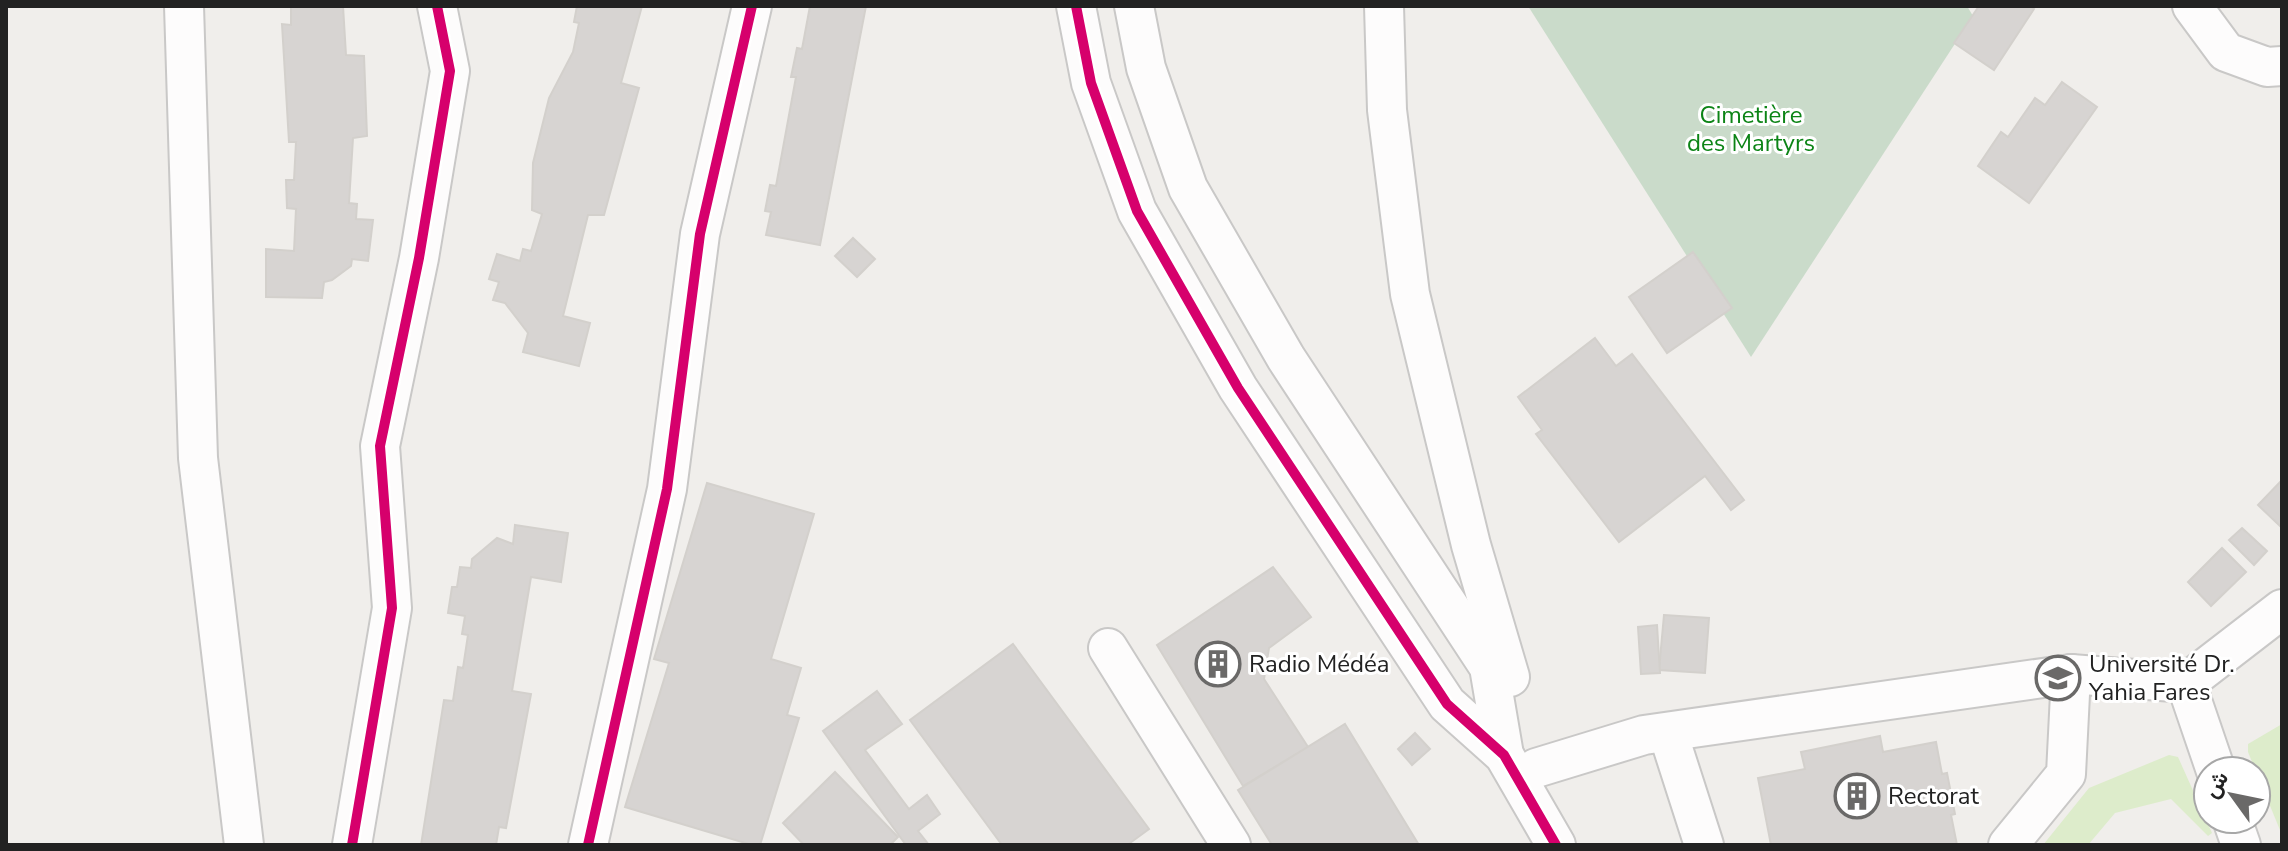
<svg xmlns="http://www.w3.org/2000/svg" width="2288" height="851" viewBox="0 0 2288 851" font-family="'Nunito Sans',Vazirmatn,sans-serif">
	<rect width="100%" height="100%" fill="#f0eeeb"/>
	<g fill="#ddeccb">
		<path d="M 2282,724 L 2282,835 L 2248,752 L 2248,744 Z"/>
		<path d="M 2169,755 L 2178,757 L 2212,833 L 2208,836 L 2171,799 L 2115,813 L 2088,845 L 2043,845 L 2089,788 Z"/>
	</g>
	<path fill="#cadbca" d="M 1528,6 L 1967,6 L 1973,16 L 1751,357 Z"/>
	<g fill="#d7d4d2" stroke="#d3d0cc" stroke-width="2">
		<path d="M 291,6 L 343,6 L 346,55 L 364,56 L 367,136 L 353,138 L 349,203 L 357,204 L 356,219 L 373,220 L 368,261 L 352,259 L 351,266 L 332,280 L 324,282 L 322,298 L 266,297 L 266,249 L 294,251 L 296,209 L 287,208 L 286,180 L 294,180 L 296,142 L 289,142 L 282,24 L 291,25 Z"/>
		<path d="M 577,6 L 642,6 L 621,83 L 639,88 L 604,215 L 588,215 L 563,316 L 590,323 L 579,366 L 523,352 L 528,333 L 505,303 L 493,300 L 499,282 L 489,279 L 497,254 L 520,261 L 523,249 L 531,251 L 542,214 L 532,210 L 533,163 L 549,98 L 573,52 L 579,23 L 574,22 Z"/>
		<path d="M 810,6 L 866,6 L 820,245 L 766,235 L 771,212 L 765,211 L 770,185 L 776,186 L 796,77 L 791,77 L 797,48 L 802,49 Z"/>
		<path d="M 1979,6 L 2030,6 L 2034,9 L 1994,70 L 1954,43 Z"/>
		<path d="M 2062,82 L 2097,107 L 2029,203 L 1978,166 L 2001,132 L 2008,137 L 2035,98 L 2045,105 Z"/>
		<path d="M 853,238 L 875,259 L 857,277 L 835,256 Z"/>
		<path d="M 1693,252 L 1732,308 L 1667,353 L 1629,297 Z"/>
		<path d="M 1595,338 L 1616,366 L 1632,354 L 1744,500 L 1731,510 L 1705,476 L 1619,542 L 1536,434 L 1542,430 L 1518,397 Z"/>
		<path d="M 2282,480 L 2282,528 L 2258,505 Z"/>
		<path d="M 707,483 L 814,514 L 771,659 L 801,668 L 787,715 L 799,718 L 760,845 L 752,845 L 625,807 L 669,663 L 654,659 Z"/>
		<path d="M 515,525 L 568,533 L 561,582 L 531,577 L 512,691 L 531,694 L 506,828 L 499,827 L 496,845 L 421,845 L 444,700 L 453,701 L 458,667 L 463,668 L 468,635 L 462,634 L 465,616 L 448,613 L 452,587 L 457,587 L 460,567 L 471,568 L 472,559 L 497,538 L 513,544 Z"/>
		<path d="M 2242,528 L 2267,551 L 2254,565 L 2229,540 Z"/>
		<path d="M 2222,548 L 2246,572 L 2211,606 L 2188,582 Z"/>
		<path d="M 1273,567 L 1311,617 L 1269,648 L 1264,679 L 1308,747 L 1243,786 L 1157,645 Z"/>
		<path d="M 1664,615 L 1709,618 L 1705,673 L 1659,670 Z"/>
		<path d="M 1657,625 L 1660,673 L 1641,674 L 1638,627 Z"/>
		<path d="M 1013,644 L 1149,829 L 1130,843 L 1132,845 L 1002,845 L 910,720 Z"/>
		<path d="M 877,691 L 902,724 L 865,750 L 909,809 L 927,795 L 940,814 L 918,831 L 929,845 L 906,845 L 823,731 Z"/>
		<path d="M 1345,724 L 1419,845 L 1272,845 L 1238,790 Z"/>
		<path d="M 1415,733 L 1430,749 L 1412,765 L 1398,749 Z"/>
		<path d="M 1880,736 L 1883,752 L 1936,742 L 1942,774 L 1947,773 L 1955,814 L 1951,815 L 1957,845 L 1771,845 L 1758,778 L 1805,769 L 1801,752 Z"/>
		<path d="M 835,772 L 898,837 L 890,845 L 804,845 L 783,823 Z"/>
	</g>
	<g fill="none" stroke-linecap="round" stroke-linejoin="round">
		<g stroke="#c9c8c7" stroke-width="42">
			<g id="minor">
				<path d="M 184,6 L 198,458 L 244,845"/>
				<path d="M 1076,6 L 1091,83 L 1137,211 L 1238,388 L 1447,704 L 1504,755 L 1556,845"/>
				<path d="M 1134,6 L 1146,68 L 1188,188 L 1286,358 L 1489,667 L 1504,755"/>
				<path d="M 1384,6 L 1387,110 L 1410,294 L 1471,545 L 1510,677"/>
				<path d="M 2192,6 L 2226,52 L 2267,67 L 2282,66"/>
				<path d="M 1108,648 L 1231,845"/>
				<path d="M 2186,683 L 2282,609"/>
				<path d="M 1668,733 L 1704,845"/>
				<path d="M 1536,768 L 1644,735 L 2071,674 L 2186,683 L 2216,771"/>
				<path d="M 2232,819 L 2241,845"/>
				<path d="M 352,845 L 392,608 L 380,446 L 419,258 L 450,71 L 437,6"/>
				<path d="M 588,845 L 667,489 L 700,234 L 752,6"/>
				<path d="M 2008,845 L 2066,774 L 2071,674"/>
			</g>
		</g>
		<use href="#minor" stroke="#fdfcfc" stroke-width="38"/>
		<g stroke="#fff" stroke-width="15">
			<g id="cycleway">
				<path d="M 1076,6 L 1091,83 L 1137,211 L 1238,388 L 1447,704 L 1504,755 L 1556,845"/>
				<path d="M 352,845 L 392,608 L 380,446 L 419,258 L 450,71 L 437,6"/>
				<path d="M 588,845 L 667,489 L 700,234 L 752,6"/>
			</g>
		</g>
		<use href="#cycleway" stroke="#d6006c" stroke-width="10"/>
	</g>
	<defs>
		<g id="building-ring" transform="scale(2.3)"><circle r="9.5" fill="#fff" stroke="#6a6968" stroke-width="1.5"/><path d="M-4-6H4V6H1V3H-1V6H-4ZM-2.5-4.3h1.7v1.8h-1.7ZM.8-4.3h1.7v1.8H.8ZM-2.5-1h1.7V.8h-1.7ZM.8-1h1.7V.8H.8Z" fill="#6a6968"/></g>
		<g id="university-ring" transform="scale(2.3)"><circle r="9.5" fill="#fff" stroke="#6a6968" stroke-width="1.5"/><path d="M0-5L7-2L0 1L-7-2ZM-4 1L0 2.5L4 1V4Q0 6-4 4Z" fill="#6a6968"/></g>
	</defs>
	<g fill-rule="evenodd">
		<use href="#building-ring" x="1218" y="664"/>
		<use href="#university-ring" x="2058" y="678"/>
		<use href="#building-ring" x="1857" y="796"/>
	</g>
	<g text-anchor="middle" dominant-baseline="central" stroke-width="6" stroke-linejoin="round" paint-order="stroke">
		<g font-size="24" fill="#0c8416" stroke="#fff">
			<text x="1751" y="115">Cimetière<tspan x="1751" dy="28">des Martyrs</tspan></text>
		</g>
		<g font-size="24" fill="#222" stroke="#fff" text-anchor="start">
			<text x="1249" y="664">Radio Médéa</text>
			<text x="2089" y="664">Université Dr.<tspan x="2089" dy="28">Yahia Fares</tspan></text>
			<text x="1888" y="796">Rectorat</text>
		</g>
	</g>
	<rect width="2288" height="851" fill="none" stroke="#222222" stroke-width="16"/>
	<g transform="translate(2232 795) rotate(303)"><circle r="38" fill="#ffffff" stroke="#a7a7a7" stroke-width="2"/>
	<path d="M0-6L14 30L0 20L-14 30Z" fill="#6a6968"/>
	<text y="-12" font-size="22" font-weight="bold" text-anchor="middle" fill="#222222">ش</text>
	</g>
</svg>
